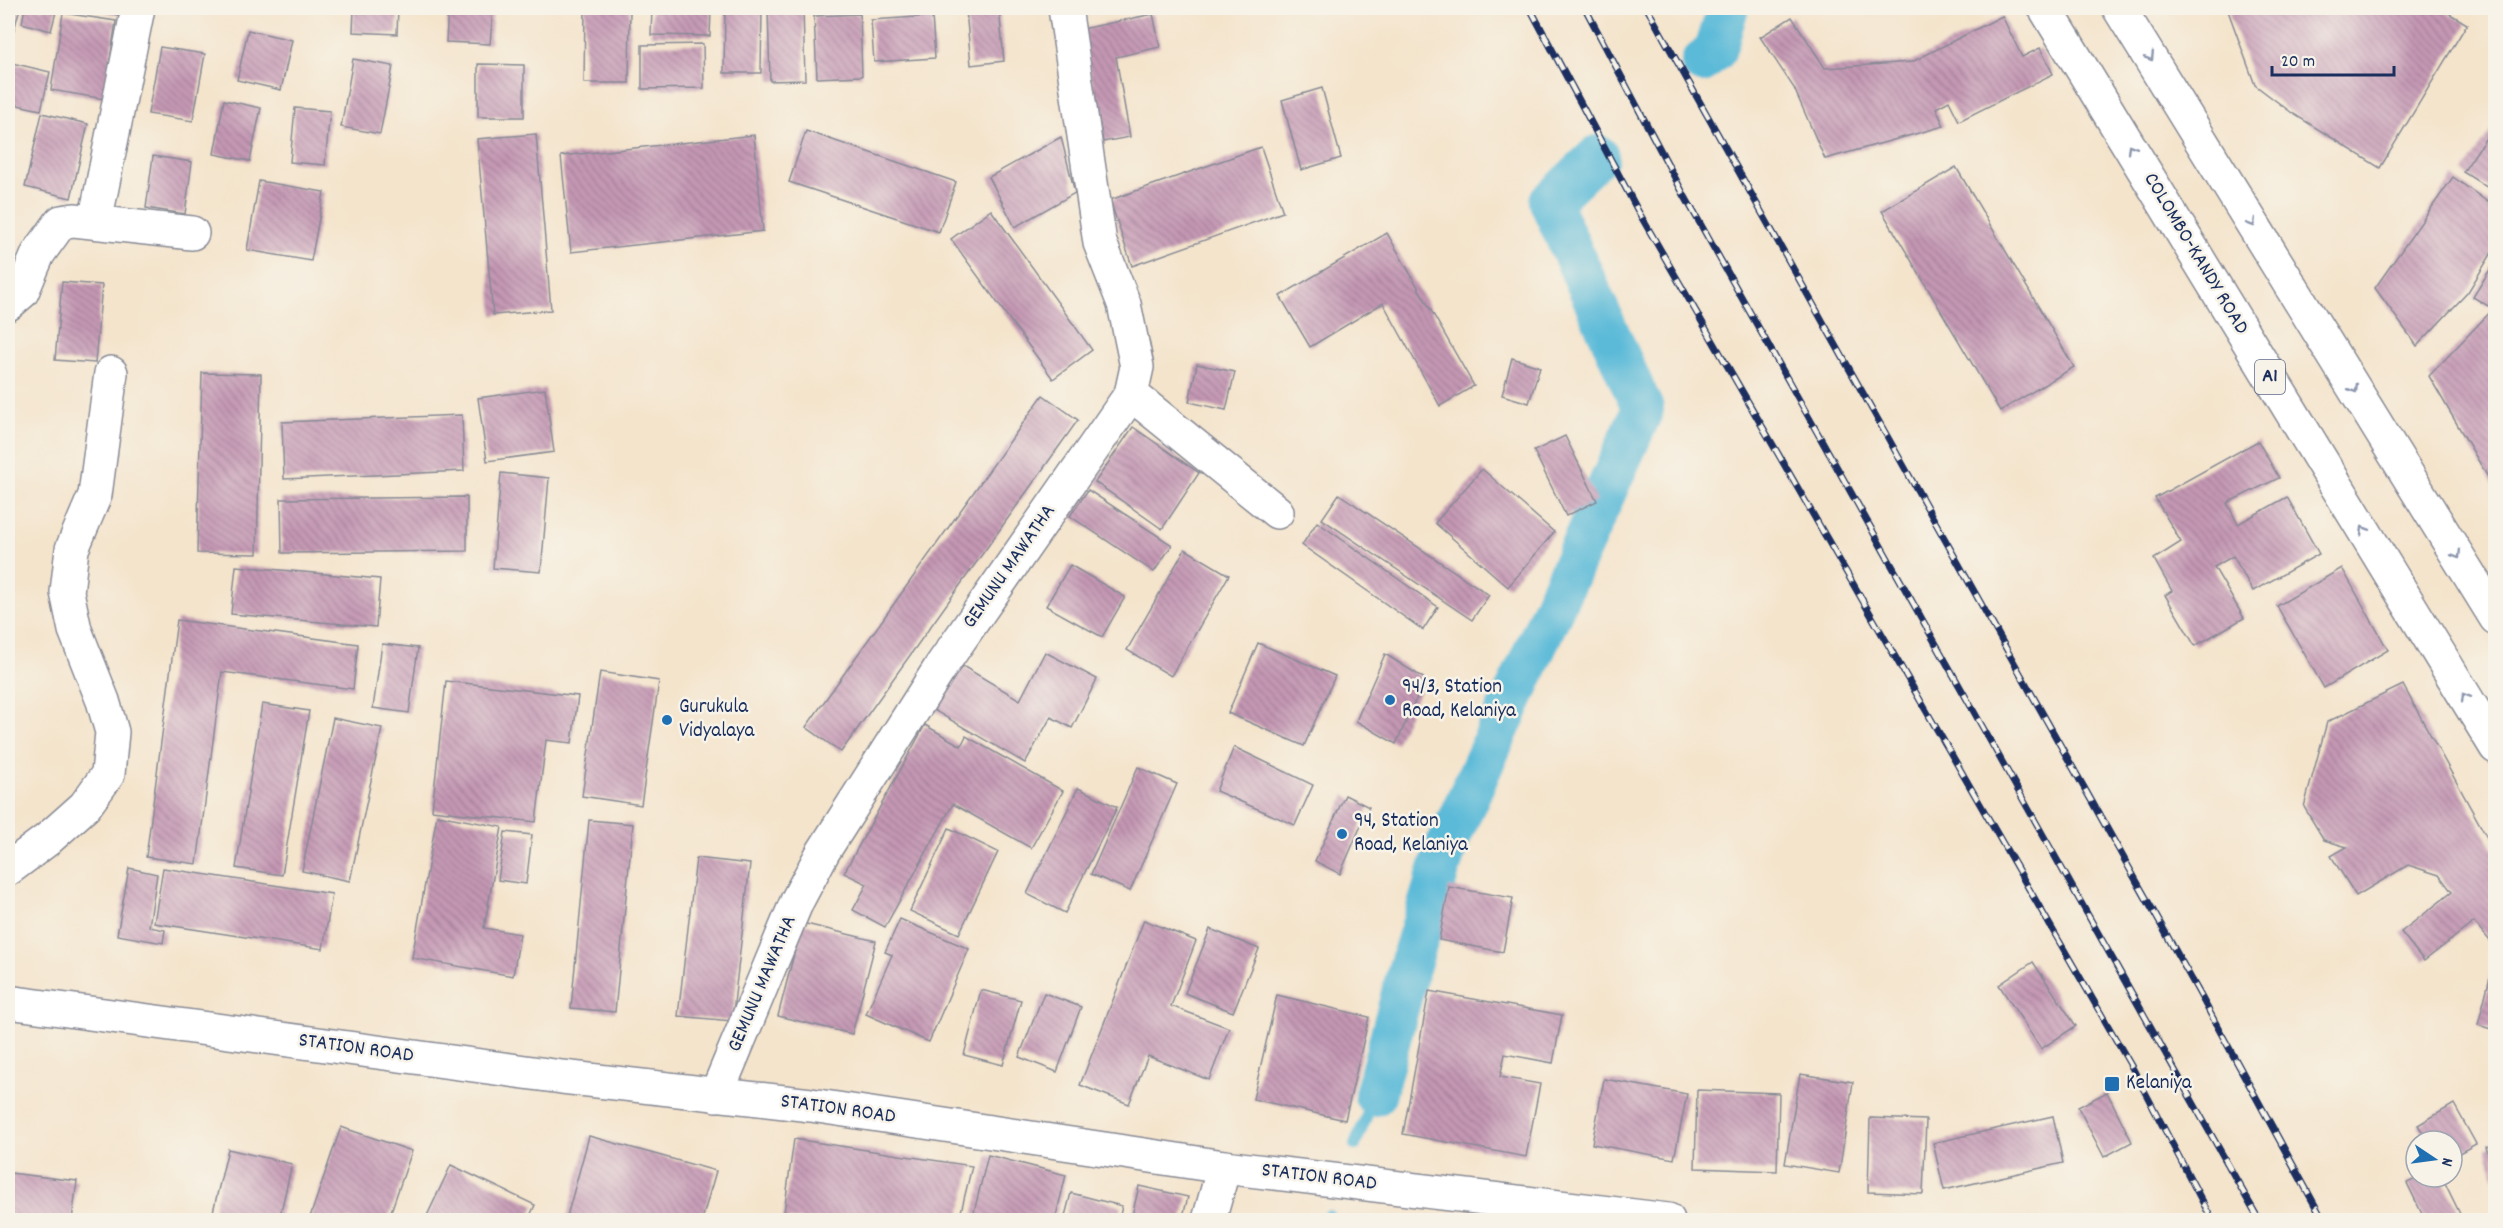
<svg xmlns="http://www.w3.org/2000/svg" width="2503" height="1228" viewBox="0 0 2503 1228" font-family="Dekko,sans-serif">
	<defs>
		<pattern id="building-back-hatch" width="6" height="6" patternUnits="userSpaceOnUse" patternTransform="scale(1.5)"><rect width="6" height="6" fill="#c598b4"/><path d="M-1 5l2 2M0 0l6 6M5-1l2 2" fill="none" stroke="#9f7c96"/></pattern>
	</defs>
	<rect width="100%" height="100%" fill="#f7f3e8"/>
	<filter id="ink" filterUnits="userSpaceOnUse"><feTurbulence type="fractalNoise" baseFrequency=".0167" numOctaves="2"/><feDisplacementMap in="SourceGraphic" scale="12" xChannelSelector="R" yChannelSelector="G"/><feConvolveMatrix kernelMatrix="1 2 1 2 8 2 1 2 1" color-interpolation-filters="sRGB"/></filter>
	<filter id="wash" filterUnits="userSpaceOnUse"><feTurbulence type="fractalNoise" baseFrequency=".008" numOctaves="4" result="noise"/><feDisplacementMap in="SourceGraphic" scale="24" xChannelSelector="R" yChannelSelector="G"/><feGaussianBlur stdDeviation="1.35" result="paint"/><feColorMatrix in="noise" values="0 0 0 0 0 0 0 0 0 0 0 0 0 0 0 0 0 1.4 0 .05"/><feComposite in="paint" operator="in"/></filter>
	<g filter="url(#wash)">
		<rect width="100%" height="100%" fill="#f4e4cc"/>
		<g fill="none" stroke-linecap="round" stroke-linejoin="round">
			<g stroke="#5abad8" stroke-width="12">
				<path d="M 1355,1145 L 1375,1095"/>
				<path d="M 1327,1220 L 1329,1216"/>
			</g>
			<g stroke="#5abad8" stroke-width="42">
				<path d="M 1702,62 L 1715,51 L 1728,8"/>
				<path d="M 1375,1095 L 1408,971 L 1447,844 L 1643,409 L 1550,202 L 1598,156"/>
			</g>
		</g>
		<g id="blocks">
			<g fill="url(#building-back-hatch)">
				<path d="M 8,8 L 20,8 L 8,52 Z"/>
				<path d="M 25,8 L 57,8 L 51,31 L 22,23 Z"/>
				<path d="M 90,8 L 124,8 L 122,16 Z"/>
				<path d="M 354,8 L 398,8 L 397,34 L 353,32 Z"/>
				<path d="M 448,8 L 493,8 L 490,44 L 446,42 Z"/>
				<path d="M 585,8 L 630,8 L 629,83 L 584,83 Z"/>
				<path d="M 652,8 L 711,8 L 710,36 L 651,35 Z"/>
				<path d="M 725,8 L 762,8 L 761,73 L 724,73 Z"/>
				<path d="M 768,8 L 803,8 L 805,80 L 770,81 Z"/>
				<path d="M 999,8 L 1004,61 L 971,65 L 966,10 Z"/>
				<path d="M 2227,8 L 2440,8 L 2467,24 L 2380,168 L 2292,113 L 2255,85 Z"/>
				<path d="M 63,13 L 116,21 L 104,99 L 51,90 Z"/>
				<path d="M 860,14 L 862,76 L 817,78 L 814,16 Z"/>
				<path d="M 1153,14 L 1160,47 L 1116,57 L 1130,137 L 1103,142 L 1082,29 Z"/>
				<path d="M 932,16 L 935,58 L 874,62 L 871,20 Z"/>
				<path d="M 2002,16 L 2022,57 L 2040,48 L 2053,74 L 1959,121 L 1949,101 L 1936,108 L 1944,126 L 1825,159 L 1794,88 L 1760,37 L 1792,17 L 1825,68 L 1912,62 Z"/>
				<path d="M 248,30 L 292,40 L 281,90 L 237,80 Z"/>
				<path d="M 703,44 L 704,88 L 642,89 L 642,45 Z"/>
				<path d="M 160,47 L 205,54 L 193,121 L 148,114 Z"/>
				<path d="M 353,59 L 393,66 L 380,134 L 341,127 Z"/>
				<path d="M 8,62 L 50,72 L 41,110 L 8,103 Z"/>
				<path d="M 478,64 L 524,65 L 524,117 L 478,117 Z"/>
				<path d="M 1322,88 L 1341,158 L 1301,170 L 1282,100 Z"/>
				<path d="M 224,100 L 261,108 L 250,161 L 214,154 Z"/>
				<path d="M 295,108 L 330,111 L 325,165 L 290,162 Z"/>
				<path d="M 42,113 L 88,124 L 71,198 L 25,187 Z"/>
				<path d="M 2496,123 L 2496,193 L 2463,172 Z"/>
				<path d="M 806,131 L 956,182 L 939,232 L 789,182 Z"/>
				<path d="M 536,134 L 551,310 L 493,315 L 477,139 Z"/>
				<path d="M 754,135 L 763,231 L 571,252 L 561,156 Z"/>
				<path d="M 1061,137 L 1075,193 L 1015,227 L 989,177 Z"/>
				<path d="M 1261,147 L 1283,212 L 1132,266 L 1110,200 Z"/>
				<path d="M 153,156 L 192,162 L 185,214 L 146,208 Z"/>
				<path d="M 1956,167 L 2074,367 L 2000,411 L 1882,211 Z"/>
				<path d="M 2453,177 L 2496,208 L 2496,246 L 2468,292 L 2417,346 L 2375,288 Z"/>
				<path d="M 259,181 L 324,192 L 311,261 L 247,250 Z"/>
				<path d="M 991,210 L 1092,350 L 1053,379 L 951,239 Z"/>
				<path d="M 1387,233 L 1474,386 L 1440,406 L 1383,303 L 1310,347 L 1280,296 Z"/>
				<path d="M 2496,260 L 2496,296 L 2488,306 L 2473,297 Z"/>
				<path d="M 62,282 L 102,285 L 95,363 L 55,360 Z"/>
				<path d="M 2496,306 L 2496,491 L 2429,376 Z"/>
				<path d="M 1512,358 L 1540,367 L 1529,403 L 1502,395 Z"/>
				<path d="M 1197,364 L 1235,372 L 1226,410 L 1189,402 Z"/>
				<path d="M 202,373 L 261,374 L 257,554 L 197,553 Z"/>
				<path d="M 545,389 L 554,452 L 487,461 L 478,398 Z"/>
				<path d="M 1043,395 L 1078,420 L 841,752 L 806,727 Z"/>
				<path d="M 462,415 L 464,471 L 284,479 L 282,422 Z"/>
				<path d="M 1133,427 L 1199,473 L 1162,529 L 1095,482 Z"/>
				<path d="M 1565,436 L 1597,501 L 1566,516 L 1534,451 Z"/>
				<path d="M 2258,441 L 2279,478 L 2227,503 L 2238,524 L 2287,497 L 2319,554 L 2253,591 L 2233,556 L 2214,567 L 2244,618 L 2195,646 L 2165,595 L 2172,591 L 2154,559 L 2181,542 L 2155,498 Z"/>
				<path d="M 1482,469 L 1554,532 L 1508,587 L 1435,523 Z"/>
				<path d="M 501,473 L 549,478 L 541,572 L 493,568 Z"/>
				<path d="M 1088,490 L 1172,545 L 1154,572 L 1070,516 Z"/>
				<path d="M 1339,494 L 1489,595 L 1472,620 L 1322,519 Z"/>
				<path d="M 467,497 L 467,551 L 282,553 L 281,499 Z"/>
				<path d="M 1317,522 L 1438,607 L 1423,630 L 1302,545 Z"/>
				<path d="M 1185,549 L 1229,575 L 1171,676 L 1127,650 Z"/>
				<path d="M 1070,565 L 1125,597 L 1102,637 L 1046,606 Z"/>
				<path d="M 236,566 L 380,579 L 376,627 L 231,614 Z"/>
				<path d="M 2342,568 L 2388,650 L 2324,688 L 2277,606 Z"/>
				<path d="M 177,620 L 358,644 L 353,689 L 222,672 L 197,864 L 146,857 Z"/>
				<path d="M 1258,643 L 1335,676 L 1304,746 L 1228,713 Z"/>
				<path d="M 382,644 L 418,648 L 409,713 L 373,708 Z"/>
				<path d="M 1045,652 L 1097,679 L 1072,728 L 1051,717 L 1025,763 L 930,708 L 956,662 L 1020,700 Z"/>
				<path d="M 1385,654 L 1425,679 L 1396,744 L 1356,721 Z"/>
				<path d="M 600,672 L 659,681 L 641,805 L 582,796 Z"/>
				<path d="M 446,681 L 578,696 L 572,743 L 546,740 L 536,822 L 432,810 Z"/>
				<path d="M 2403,685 L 2496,854 L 2496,948 L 2474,922 L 2424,961 L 2401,932 L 2452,892 L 2439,875 L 2408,865 L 2356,896 L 2331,856 L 2347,847 L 2324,840 L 2304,807 L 2327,722 Z"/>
				<path d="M 262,704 L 309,711 L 282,875 L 236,868 Z"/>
				<path d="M 333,718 L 382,728 L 350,881 L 302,871 Z"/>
				<path d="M 925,725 L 961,746 L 966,736 L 1063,791 L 1031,848 L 953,804 L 885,927 L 853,910 L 867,884 L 844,873 Z"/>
				<path d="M 1234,747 L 1313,785 L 1295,825 L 1216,791 Z"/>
				<path d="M 1138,767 L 1177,784 L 1130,891 L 1091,874 Z"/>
				<path d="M 1078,788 L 1117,807 L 1065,913 L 1027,894 Z"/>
				<path d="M 1345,795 L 1369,807 L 1340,874 L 1315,861 Z"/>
				<path d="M 437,815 L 502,827 L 484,928 L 520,934 L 513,976 L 412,958 Z"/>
				<path d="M 589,820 L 633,824 L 615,1012 L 571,1008 Z"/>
				<path d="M 949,828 L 998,852 L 959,934 L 910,911 Z"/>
				<path d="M 505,832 L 532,835 L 526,884 L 498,880 Z"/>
				<path d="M 696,858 L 750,864 L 732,1021 L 678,1016 Z"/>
				<path d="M 129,868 L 157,874 L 149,927 L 165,930 L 163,943 L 117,935 Z"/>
				<path d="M 163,868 L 332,894 L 323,949 L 154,923 Z"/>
				<path d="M 1449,887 L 1513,898 L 1503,952 L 1439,940 Z"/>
				<path d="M 900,919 L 969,949 L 929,1042 L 866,1014 L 892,955 L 885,952 Z"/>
				<path d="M 1144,920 L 1196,941 L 1171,1006 L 1229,1028 L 1209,1080 L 1148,1056 L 1129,1104 L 1080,1085 Z"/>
				<path d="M 802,923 L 876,941 L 852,1034 L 778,1016 Z"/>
				<path d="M 1210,929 L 1259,949 L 1233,1012 L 1185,993 Z"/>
				<path d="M 2033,962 L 2076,1026 L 2041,1049 L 1999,985 Z"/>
				<path d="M 2491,973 L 2496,974 L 2496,1030 L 2478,1025 Z"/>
				<path d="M 981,990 L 1021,1000 L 1003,1065 L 964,1055 Z"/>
				<path d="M 1429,991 L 1562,1015 L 1553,1063 L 1505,1054 L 1500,1077 L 1540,1084 L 1526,1157 L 1403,1134 Z"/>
				<path d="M 1044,993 L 1081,1007 L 1057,1072 L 1019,1057 Z"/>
				<path d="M 1277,995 L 1369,1017 L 1345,1120 L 1253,1099 Z"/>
				<path d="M 1800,1074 L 1853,1082 L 1839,1173 L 1785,1164 Z"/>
				<path d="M 1604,1079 L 1687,1094 L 1674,1159 L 1592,1144 Z"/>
				<path d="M 1697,1090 L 1779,1093 L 1777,1171 L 1695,1168 Z"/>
				<path d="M 2107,1092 L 2132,1142 L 2104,1157 L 2078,1107 Z"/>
				<path d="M 2454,1104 L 2476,1144 L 2452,1157 L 2452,1141 L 2428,1141 L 2418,1125 Z"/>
				<path d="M 2053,1116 L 2063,1163 L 1944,1190 L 1933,1143 Z"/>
				<path d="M 1870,1118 L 1926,1120 L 1923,1194 L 1868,1192 Z"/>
				<path d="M 341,1127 L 412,1151 L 388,1220 L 309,1220 Z"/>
				<path d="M 589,1136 L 716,1171 L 702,1220 L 566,1220 Z"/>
				<path d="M 794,1139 L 972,1166 L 959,1220 L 783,1220 Z"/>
				<path d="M 2496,1145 L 2496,1177 L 2495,1178 L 2486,1147 Z"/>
				<path d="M 228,1149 L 292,1164 L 279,1220 L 211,1220 Z"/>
				<path d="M 988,1155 L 1066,1175 L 1055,1220 L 972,1220 Z"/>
				<path d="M 451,1165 L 535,1205 L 528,1220 L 425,1220 Z"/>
				<path d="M 10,1173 L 77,1181 L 72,1220 L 8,1220 Z"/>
				<path d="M 2420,1177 L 2442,1177 L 2463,1220 L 2425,1220 L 2407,1183 Z"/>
				<path d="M 1139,1186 L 1188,1197 L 1182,1220 L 1131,1220 Z"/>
				<path d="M 1071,1193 L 1122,1206 L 1119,1220 L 1064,1220 Z"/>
			</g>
		</g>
	</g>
	<g filter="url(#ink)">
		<use href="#blocks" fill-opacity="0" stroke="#888a95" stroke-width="1.5"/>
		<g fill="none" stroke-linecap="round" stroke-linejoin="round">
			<g stroke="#888a95" stroke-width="36">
				<g id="street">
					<path d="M 95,222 L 138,8"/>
					<path d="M 8,304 L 22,292 L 38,254 L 61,222 L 74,220 L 192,233"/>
					<path d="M 1131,394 L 1277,512"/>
					<path d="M 8,869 L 48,839 L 85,806 L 108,774 L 112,732 L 103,701 L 75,630 L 67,592 L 72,549 L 95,495 L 111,373"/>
					<path d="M 716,1095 L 797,901 L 823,852 L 942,665 L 1131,394 L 1137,367 L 1124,304 L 1100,243 L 1065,8"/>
					<path d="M 1209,1220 L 1224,1167"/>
				</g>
			</g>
			<g stroke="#888a95" stroke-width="36">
				<path id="secondary" d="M 8,1002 L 562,1077 L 811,1105 L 1224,1167 L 1668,1220"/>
			</g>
			<g stroke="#888a95" stroke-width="36">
				<g id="highway">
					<path d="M 2045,8 L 2496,747"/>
					<path d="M 2119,8 L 2496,618"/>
				</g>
			</g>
			<use href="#street" stroke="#fff" stroke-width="33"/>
			<use href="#secondary" stroke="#fff" stroke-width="33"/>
			<use href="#highway" stroke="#fff" stroke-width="33"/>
			<g stroke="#1b2f5e" stroke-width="7">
				<g id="rail">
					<path d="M 1530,8 L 1638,211 L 2134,1071 L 2212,1220"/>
					<path d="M 1585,8 L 1683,193 L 2259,1220"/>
					<path d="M 1647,8 L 2197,989 L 2323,1220"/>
				</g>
			</g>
			<use href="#rail" stroke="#f7f3e8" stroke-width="4.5" stroke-dasharray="14" stroke-linecap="butt"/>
		</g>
		<defs><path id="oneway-chevron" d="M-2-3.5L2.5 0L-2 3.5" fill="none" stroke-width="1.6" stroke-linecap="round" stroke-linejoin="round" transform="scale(1.5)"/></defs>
		<g stroke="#8d97ae">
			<use href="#oneway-chevron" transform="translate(2150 57) rotate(58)"/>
			<use href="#oneway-chevron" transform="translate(2131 148) rotate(-121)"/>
			<use href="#oneway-chevron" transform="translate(2252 223) rotate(58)"/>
			<use href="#oneway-chevron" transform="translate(2354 389) rotate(58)"/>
			<use href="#oneway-chevron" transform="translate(2364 530) rotate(-121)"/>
			<use href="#oneway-chevron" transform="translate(2457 555) rotate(58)"/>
			<use href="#oneway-chevron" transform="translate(2465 697) rotate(-121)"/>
		</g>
	</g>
	<g fill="#1f6fb2" stroke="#f7f3e8" stroke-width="2">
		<circle cx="1390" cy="700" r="6"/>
		<circle cx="667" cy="720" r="6"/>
		<circle cx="1342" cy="834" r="6"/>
		<rect x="2104" y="1076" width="16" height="16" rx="3"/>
	</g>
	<g text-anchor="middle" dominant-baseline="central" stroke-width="5" stroke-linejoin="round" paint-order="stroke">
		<rect fill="#f7f3e8" stroke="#5d6a87" stroke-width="1.5" x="2255" y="360" width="30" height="34" rx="4.5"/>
		<g font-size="20" font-weight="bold" fill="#1b2f5e">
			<text x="2270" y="377">A1</text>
		</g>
		<g font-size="21" fill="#1b2f5e" stroke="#f7f3e8">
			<text transform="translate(2195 254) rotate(59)">COLOMBO-KANDY ROAD</text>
			<text transform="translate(1010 567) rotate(-55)">GEMUNU MAWATHA</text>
			<text transform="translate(763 984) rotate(-67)">GEMUNU MAWATHA</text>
			<text transform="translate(356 1049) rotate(8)">STATION ROAD</text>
			<text transform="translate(838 1110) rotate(8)">STATION ROAD</text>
			<text transform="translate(1319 1178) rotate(7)">STATION ROAD</text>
		</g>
		<g font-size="21" fill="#1b2f5e" stroke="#f7f3e8" text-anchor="start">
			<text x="1402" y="688">94/3, Station<tspan x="1402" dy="24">Road, Kelaniya</tspan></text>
			<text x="679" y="708">Gurukula<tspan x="679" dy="24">Vidyalaya</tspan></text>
			<text x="1354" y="822">94, Station<tspan x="1354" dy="24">Road, Kelaniya</tspan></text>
			<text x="2126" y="1084">Kelaniya</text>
		</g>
	</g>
	<rect width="2503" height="1228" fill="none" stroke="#f7f3e8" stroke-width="30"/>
	<g transform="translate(2434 1159) rotate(103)"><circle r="28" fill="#f7f3e8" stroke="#9fa5b1" stroke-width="1.5"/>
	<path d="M0-4.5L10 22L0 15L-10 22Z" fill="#1f6fb2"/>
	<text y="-9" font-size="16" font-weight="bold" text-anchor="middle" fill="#1b2f5e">N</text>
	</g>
	<path d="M2272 66v9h122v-9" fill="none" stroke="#1b2f5e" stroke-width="3"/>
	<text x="2281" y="66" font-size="18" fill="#1b2f5e" stroke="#f7f3e8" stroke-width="4.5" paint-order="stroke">20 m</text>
</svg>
